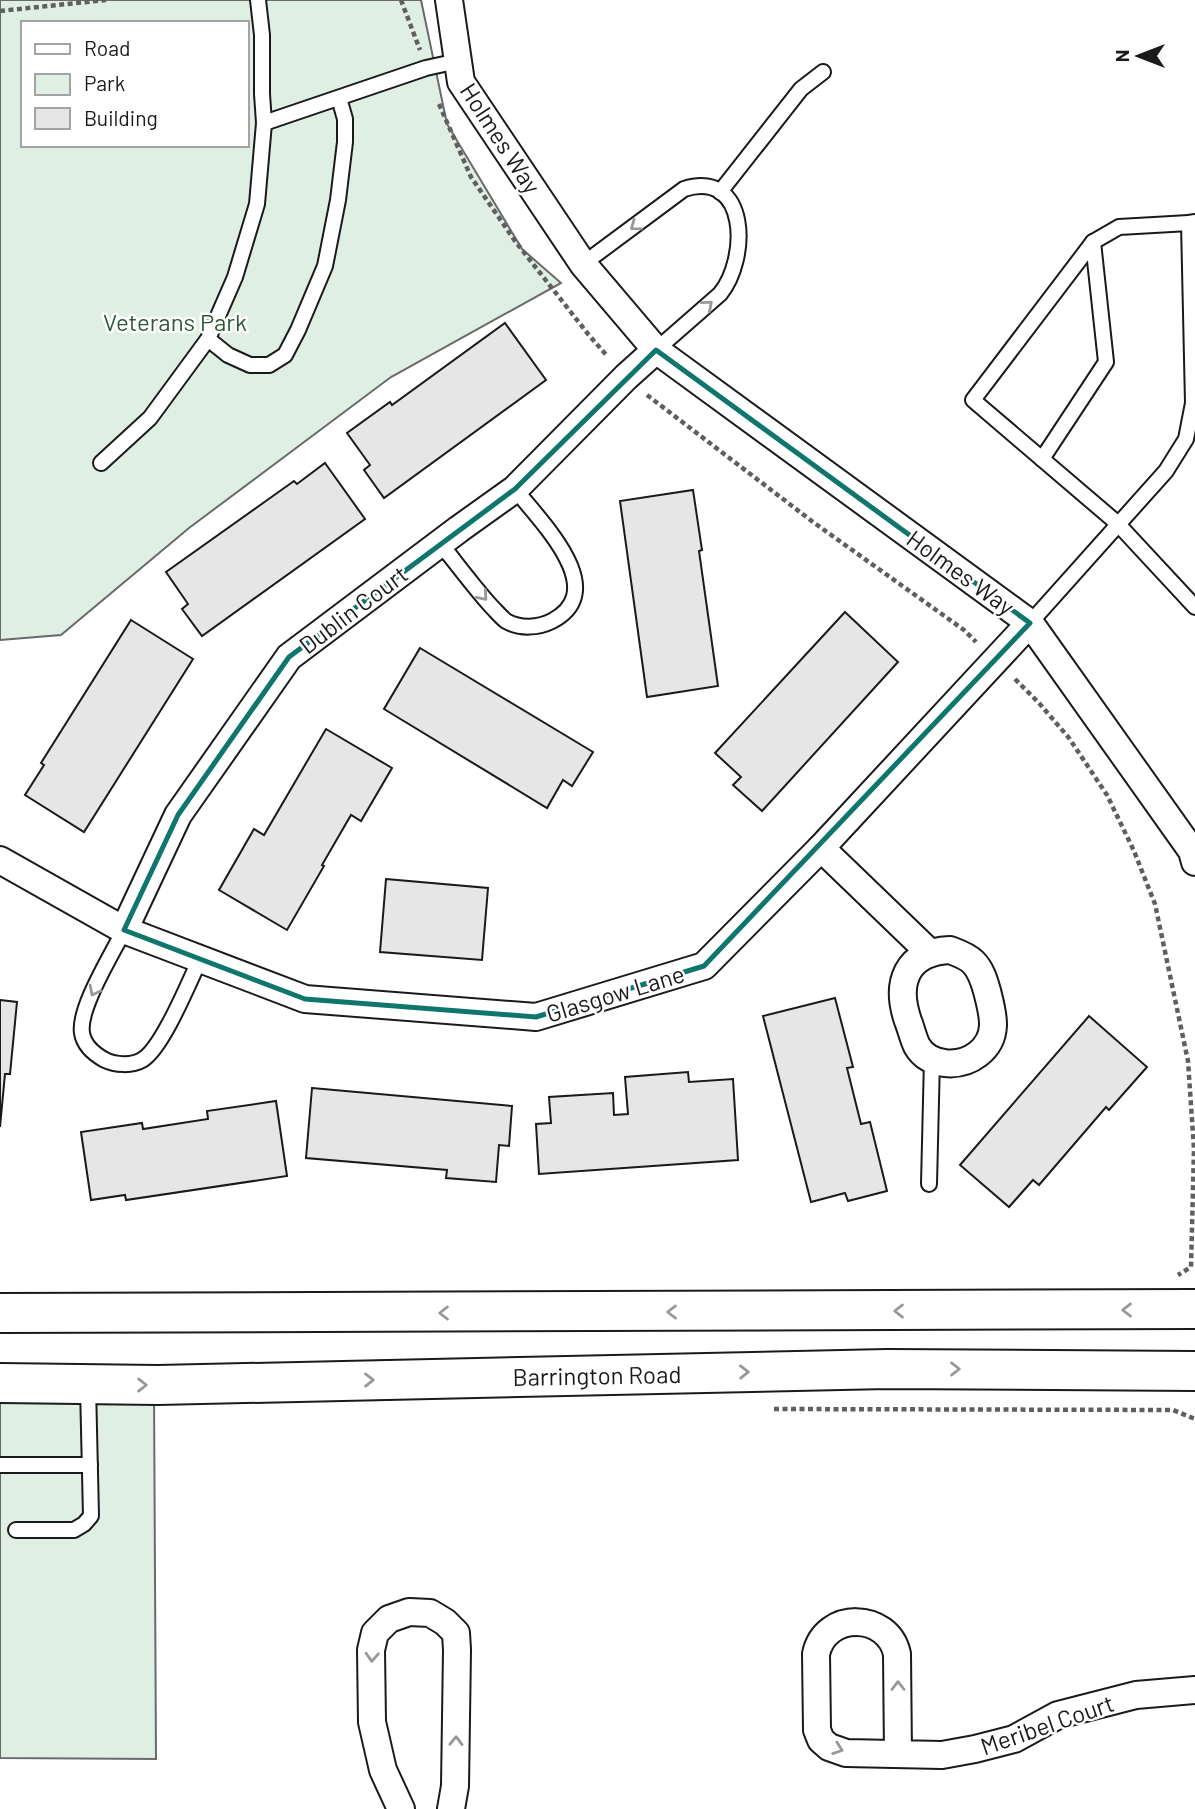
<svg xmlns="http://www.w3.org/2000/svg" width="1195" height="1809" viewBox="0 0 1195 1809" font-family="Barlow,sans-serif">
	<rect width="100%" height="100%" fill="#fff"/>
	<g fill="#e0efe3" stroke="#6a6a6a" stroke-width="2" fill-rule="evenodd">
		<path d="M 0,0 L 421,0 L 447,124 L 522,249 L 561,283 L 391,377 L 189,528 L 61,635 L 0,640 ZM 23,23 L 247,23 L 247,145 L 23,145 Z"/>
		<path d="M 0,1390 L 154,1390 L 156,1759 L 0,1758 Z"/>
	</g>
	<g fill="#e6e6e6" stroke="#1a1a1a" stroke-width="2">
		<path d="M 505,323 L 546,380 L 384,498 L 364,470 L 370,465 L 347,433 L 390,402 L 392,405 Z"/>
		<path d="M 325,463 L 365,519 L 202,636 L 182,609 L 188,604 L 166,572 L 294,481 L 297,484 Z"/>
		<path d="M 693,490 L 702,550 L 699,551 L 718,686 L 647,697 L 620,501 Z"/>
		<path d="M 845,612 L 898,662 L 762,811 L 733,785 L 741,777 L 715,753 Z"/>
		<path d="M 131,620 L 193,659 L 84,832 L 25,795 L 44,765 L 41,763 Z"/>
		<path d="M 420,648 L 593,752 L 572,786 L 563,780 L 547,808 L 384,709 Z"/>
		<path d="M 326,729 L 392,768 L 361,821 L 351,815 L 322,865 L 324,866 L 287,930 L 219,890 L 254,829 L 264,835 Z"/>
		<path d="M 386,879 L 488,888 L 482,960 L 380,952 Z"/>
		<path d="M 835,998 L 853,1067 L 847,1068 L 861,1124 L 870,1122 L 887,1191 L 848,1201 L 845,1193 L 811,1202 L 763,1016 Z"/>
		<path d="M 0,1000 L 17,1002 L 10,1074 L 5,1074 L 0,1127 Z"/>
		<path d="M 1089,1016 L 1147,1067 L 1109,1110 L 1106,1107 L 1039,1185 L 1033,1180 L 1009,1207 L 960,1165 Z"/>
		<path d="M 688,1072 L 689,1082 L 733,1079 L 738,1160 L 539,1174 L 536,1124 L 551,1123 L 549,1097 L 613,1093 L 614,1115 L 628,1114 L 625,1077 Z"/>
		<path d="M 312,1088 L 512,1106 L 509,1146 L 499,1145 L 496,1182 L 446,1178 L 447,1170 L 306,1158 Z"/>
		<path d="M 276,1101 L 287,1176 L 126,1200 L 125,1195 L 91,1200 L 81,1132 L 142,1123 L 143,1129 L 208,1119 L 207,1111 Z"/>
	</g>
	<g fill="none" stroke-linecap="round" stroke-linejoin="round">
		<g stroke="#1a1a1a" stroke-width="18">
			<g id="service">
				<path d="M 264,123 L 426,68 L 458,61"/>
				<path d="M 720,192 L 801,89 L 823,72"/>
				<path d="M 1189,223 L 1119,227 L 1093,242 L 973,400 L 1117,523 L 1195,607"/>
				<path d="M 583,264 L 684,189 C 749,169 749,259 720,294 L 656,350"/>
				<path d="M 208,339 L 228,355 L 250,365 L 269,365 L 285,355 L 298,330 L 325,266 L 338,200 L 345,142 L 345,119 L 339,98"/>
				<path d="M 1042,459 L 1106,362 L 1093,242"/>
				<path d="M 101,463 L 150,418 L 208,339 L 235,277 L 257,204 L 264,123 L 262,94 L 262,35 L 258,0"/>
				<path d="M 440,543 C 457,564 473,586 491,606 C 496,611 501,617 506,621 C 520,629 538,628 552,621 C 612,590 539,520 515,489"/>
				<path d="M 1030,623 L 1166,471 L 1186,439 L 1193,403 L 1189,223 L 1195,222"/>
				<path d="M 124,930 C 113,953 78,1008 82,1033 C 84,1046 94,1054 105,1060 C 115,1065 132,1066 142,1060 C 162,1049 189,982 200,959"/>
				<path d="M 929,1184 L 932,1059"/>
				<path d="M 0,1465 L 90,1465"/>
				<path d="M 16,1530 L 74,1530 L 84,1524 L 91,1516 L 88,1386"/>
			</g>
		</g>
		<g stroke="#1a1a1a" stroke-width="30">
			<g id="minor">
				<path d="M 449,0 L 461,82 L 583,264 L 656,350 L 1030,623 L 1192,851 L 1195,862"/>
				<path d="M 821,848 L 930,953"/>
				<path d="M 0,860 L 124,930 L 305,999 L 536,1017 L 704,966 L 821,848 L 1030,623"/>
				<path d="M 124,930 L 178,815 L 289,657 L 459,529 L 515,489 L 626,377 L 656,350"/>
				<path d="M 950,950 C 958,953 967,956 973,962 C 981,970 984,980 987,991 C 993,1014 1000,1037 978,1054 C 960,1068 929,1067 917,1046 C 913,1038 911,1028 908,1021 C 895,983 906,952 950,950 Z"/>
				<path d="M 898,1754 L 897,1654 C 888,1612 825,1611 816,1654 L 817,1730 L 821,1740 L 829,1747 L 846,1753 L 942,1755 L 975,1749 L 1014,1739 L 1058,1715 L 1136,1695 L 1195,1690"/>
				<path d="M 401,1809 L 383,1770 L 372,1722 L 371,1650 L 375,1633 L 389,1619 L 409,1612 L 430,1613 L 445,1622 L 456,1633 L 457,1650 L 455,1786 L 451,1809"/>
			</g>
		</g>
		<g stroke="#1a1a1a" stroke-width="42">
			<g id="secondary">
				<path d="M 0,1313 L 1195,1309"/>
				<path d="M 0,1383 L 158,1385 L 887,1369 L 1195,1371"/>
			</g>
		</g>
		<g stroke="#5f5f5f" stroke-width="4.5" stroke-dasharray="5 3.5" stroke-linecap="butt">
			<path d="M 401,0 L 420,50"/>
			<path d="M 0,11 L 106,0"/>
			<path d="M 439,104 L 471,177 L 515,241 L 588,334 L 608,357"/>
			<path d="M 647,395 L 813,522 L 964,630 L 976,642"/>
			<path d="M 1015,679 L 1039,703 L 1069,738 L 1107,795 L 1134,851 L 1155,904 L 1188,1061 L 1194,1149 L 1191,1267 L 1178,1275"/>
			<path d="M 774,1409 L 1173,1410 L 1195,1419"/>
		</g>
		<use href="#service" stroke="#fff" stroke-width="14"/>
		<use href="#minor" stroke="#fff" stroke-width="26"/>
		<use href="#secondary" stroke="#fff" stroke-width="38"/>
	</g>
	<defs><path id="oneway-chevron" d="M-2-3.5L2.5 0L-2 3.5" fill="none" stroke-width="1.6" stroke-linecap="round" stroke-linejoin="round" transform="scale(1.75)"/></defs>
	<g stroke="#989898">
		<use href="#oneway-chevron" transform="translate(635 226) rotate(143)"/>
		<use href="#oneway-chevron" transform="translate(708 305) rotate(-41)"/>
		<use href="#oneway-chevron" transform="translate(483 596) rotate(49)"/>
		<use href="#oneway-chevron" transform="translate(94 991) rotate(117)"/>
		<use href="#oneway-chevron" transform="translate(1127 1310) rotate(180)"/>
		<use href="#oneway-chevron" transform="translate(899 1311) rotate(180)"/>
		<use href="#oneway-chevron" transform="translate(672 1312) rotate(180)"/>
		<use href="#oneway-chevron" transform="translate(444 1313) rotate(180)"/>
		<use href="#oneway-chevron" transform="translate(955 1369)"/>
		<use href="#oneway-chevron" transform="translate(744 1372) rotate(-1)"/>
		<use href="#oneway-chevron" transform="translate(369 1380) rotate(-1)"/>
		<use href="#oneway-chevron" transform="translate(142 1385)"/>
		<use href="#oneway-chevron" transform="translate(372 1657) rotate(93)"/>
		<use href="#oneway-chevron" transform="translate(898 1686) rotate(-90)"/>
		<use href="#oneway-chevron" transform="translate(456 1741) rotate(-89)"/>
		<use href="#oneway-chevron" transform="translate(838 1749) rotate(20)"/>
	</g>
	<path fill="none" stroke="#0f766e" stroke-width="5" stroke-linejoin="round" d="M 656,350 L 1030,623 L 704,966 L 536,1017 L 305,999 L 124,930 L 178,815 L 289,657 L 515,489 Z"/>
	<g text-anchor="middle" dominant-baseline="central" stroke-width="5" stroke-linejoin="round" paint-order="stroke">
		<g font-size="24" fill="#1a1a1a" stroke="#fff">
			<text transform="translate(501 138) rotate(57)">Holmes Way</text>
			<text transform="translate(961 572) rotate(36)">Holmes Way</text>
			<text transform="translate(353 609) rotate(-37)">Dublin Court</text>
			<text transform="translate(615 993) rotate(-17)">Glasgow Lane</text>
			<text transform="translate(597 1375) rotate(-1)">Barrington Road</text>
			<text transform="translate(1047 1724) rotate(-19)">Meribel Court</text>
		</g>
		<g font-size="24" fill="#2b5a34" stroke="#fff">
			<text x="175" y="321">Veterans Park</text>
		</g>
	</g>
	<rect x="21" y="21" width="228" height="126" fill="#ffffff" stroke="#a3a3a3" stroke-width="2"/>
	<rect x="35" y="44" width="35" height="10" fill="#ffffff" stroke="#a3a3a3" stroke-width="2"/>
	<text x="84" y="56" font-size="21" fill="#1a1a1a">Road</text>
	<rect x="35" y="74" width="35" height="21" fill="#e0efe3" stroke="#a3a3a3" stroke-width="2"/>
	<text x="84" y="91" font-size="21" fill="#1a1a1a">Park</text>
	<rect x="35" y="108" width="35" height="21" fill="#e6e6e6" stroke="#a3a3a3" stroke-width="2"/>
	<text x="84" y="126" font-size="21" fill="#1a1a1a">Building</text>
	<g transform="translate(1139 56) rotate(270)" stroke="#ffffff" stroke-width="5" paint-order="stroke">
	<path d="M0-5L12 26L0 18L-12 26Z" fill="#1a1a1a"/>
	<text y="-10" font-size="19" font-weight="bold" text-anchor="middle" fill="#1a1a1a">N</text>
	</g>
</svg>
